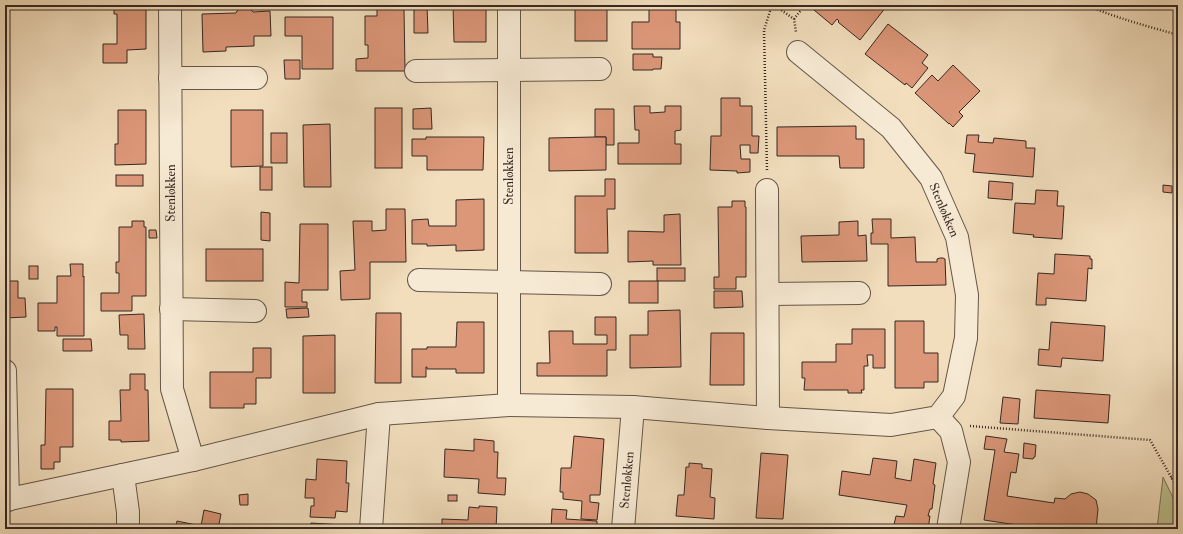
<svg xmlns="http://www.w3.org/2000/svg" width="1183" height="534" viewBox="0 0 1183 534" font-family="'IM FELL Double Pica',serif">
	<rect width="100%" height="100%" fill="#f2debd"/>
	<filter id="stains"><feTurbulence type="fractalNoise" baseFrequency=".005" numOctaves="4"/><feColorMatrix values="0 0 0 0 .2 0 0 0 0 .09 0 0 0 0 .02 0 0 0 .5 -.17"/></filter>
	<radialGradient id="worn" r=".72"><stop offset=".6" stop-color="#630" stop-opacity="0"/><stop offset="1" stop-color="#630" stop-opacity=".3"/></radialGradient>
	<path fill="#bdc18f" stroke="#7a7458" d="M 1163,477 L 1178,508 L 1178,529 L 1157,529 Z"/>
	<g fill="#dc9779" stroke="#362822">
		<path d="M 114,5 L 146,5 L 146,49 L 127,50 L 127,63 L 103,63 L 103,44 L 117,44 L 117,14 L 114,14 Z"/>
		<path d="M 414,5 L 427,5 L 428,33 L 414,33 Z"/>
		<path d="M 453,5 L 486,5 L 486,42 L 454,42 Z"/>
		<rect x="575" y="5" width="32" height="36"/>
		<path d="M 649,5 L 676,5 L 676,22 L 680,22 L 680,49 L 632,49 L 632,22 L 649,22 Z"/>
		<path d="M 818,5 L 823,5 L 829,10 L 834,5 L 883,5 L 886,7 L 860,40 L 838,22 L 839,21 L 837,19 L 832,25 L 814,10 Z"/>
		<path d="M 241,6 L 248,6 L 253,12 L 270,11 L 271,36 L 254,36 L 254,46 L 226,47 L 226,51 L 203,52 L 202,14 L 236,13 L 237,11 Z"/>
		<path d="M 377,9 L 404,9 L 405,71 L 356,71 L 356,59 L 368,58 L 368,45 L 365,45 L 365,16 L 377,16 Z"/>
		<path d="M 285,17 L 333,17 L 333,69 L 302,69 L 302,36 L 285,36 Z"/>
		<path d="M 888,24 L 928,55 L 922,63 L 928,68 L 912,88 L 906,83 L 905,85 L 865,54 Z"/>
		<path d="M 633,54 L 653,54 L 653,57 L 662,57 L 661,69 L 653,69 L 653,70 L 633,70 Z"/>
		<path d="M 284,60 L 300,60 L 300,79 L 285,79 Z"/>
		<path d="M 953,65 L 980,91 L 959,112 L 963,116 L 953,127 L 949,123 L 949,124 L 915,93 L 932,75 L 938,81 Z"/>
		<path d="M 721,98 L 740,98 L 740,106 L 752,106 L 752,136 L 759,136 L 758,153 L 750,153 L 750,145 L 740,145 L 741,159 L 750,159 L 750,172 L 737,173 L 737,171 L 710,170 L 711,136 L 721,136 Z"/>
		<path d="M 634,106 L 650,106 L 650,113 L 665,112 L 665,106 L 681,106 L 681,130 L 675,131 L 675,144 L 681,144 L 681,164 L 618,164 L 618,143 L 639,143 L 639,130 L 635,130 Z"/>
		<rect x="375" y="108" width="27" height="60"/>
		<path d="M 431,108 L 432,129 L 413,129 L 413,109 Z"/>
		<path d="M 595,109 L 614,109 L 614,145 L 606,145 L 606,137 L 595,137 Z"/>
		<path d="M 118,110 L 146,110 L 146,164 L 115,165 L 115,144 L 118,144 Z"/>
		<path d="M 231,110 L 263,110 L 263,166 L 231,167 Z"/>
		<path d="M 330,124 L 331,187 L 304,187 L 303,125 Z"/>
		<path d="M 856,126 L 856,139 L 864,139 L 864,168 L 840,168 L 839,156 L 777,156 L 777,127 Z"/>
		<rect x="271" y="133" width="16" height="30"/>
		<path d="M 967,135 L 979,135 L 978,142 L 993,143 L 994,138 L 1026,141 L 1026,148 L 1035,148 L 1033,177 L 973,172 L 975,154 L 965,153 Z"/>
		<path d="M 426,137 L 484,137 L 483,170 L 427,170 L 427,156 L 412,156 L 412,139 L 426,139 Z"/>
		<path d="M 595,137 L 606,137 L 606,170 L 549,171 L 549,138 Z"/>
		<rect x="260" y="167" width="12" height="23"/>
		<rect x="116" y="175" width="27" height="11"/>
		<path d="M 605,179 L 615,179 L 615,209 L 607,209 L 608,253 L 575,253 L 575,196 L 605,196 Z"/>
		<path d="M 989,181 L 1013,183 L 1012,200 L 988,198 Z"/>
		<path d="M 1163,185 L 1172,186 L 1172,193 L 1163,192 Z"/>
		<path d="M 1036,190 L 1058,191 L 1057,206 L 1064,206 L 1062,239 L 1033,237 L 1034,235 L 1013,233 L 1015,203 L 1035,204 Z"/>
		<path d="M 484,199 L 484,250 L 456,251 L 456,245 L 427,246 L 427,244 L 412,244 L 412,220 L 428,219 L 429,226 L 456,226 L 456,200 Z"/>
		<path d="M 732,201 L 745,201 L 745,207 L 746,207 L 746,277 L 736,277 L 736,289 L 714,289 L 714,277 L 719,277 L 718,207 L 732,207 Z"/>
		<path d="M 386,209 L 405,209 L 406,262 L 370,262 L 370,299 L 341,300 L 340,271 L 355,270 L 353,221 L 372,221 L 372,231 L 386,230 Z"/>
		<path d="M 261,212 L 270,213 L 270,241 L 261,240 Z"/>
		<path d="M 680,214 L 681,265 L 653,265 L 653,261 L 628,262 L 628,231 L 664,232 L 664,215 Z"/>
		<path d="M 872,219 L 891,219 L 891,238 L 915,237 L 916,262 L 937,262 L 937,259 L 940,258 L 943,258 L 945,259 L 946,285 L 888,286 L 888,244 L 871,244 L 871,233 L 873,233 Z"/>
		<path d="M 132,221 L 144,221 L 144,227 L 146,227 L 146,296 L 132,296 L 132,311 L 101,311 L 101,293 L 119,293 L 119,273 L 116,273 L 116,262 L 119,262 L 119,227 L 132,227 Z"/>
		<path d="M 858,221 L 858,236 L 866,235 L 867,261 L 802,262 L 801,236 L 839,235 L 839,222 Z"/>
		<path d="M 300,224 L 328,224 L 328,290 L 302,290 L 302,302 L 307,302 L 307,307 L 285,307 L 285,282 L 299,283 Z"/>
		<path d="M 149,230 L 156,230 L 157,238 L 149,238 Z"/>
		<rect x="206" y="249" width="57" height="32"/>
		<path d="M 1055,254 L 1090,256 L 1090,259 L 1092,259 L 1092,269 L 1088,268 L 1086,301 L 1046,298 L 1046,305 L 1036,305 L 1038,273 L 1054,274 Z"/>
		<path d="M 70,264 L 83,264 L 83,277 L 84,276 L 84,336 L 57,336 L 57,327 L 55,327 L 55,331 L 38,331 L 38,303 L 57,303 L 57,276 L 71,276 Z"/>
		<rect x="29" y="266" width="9" height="13"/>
		<rect x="657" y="268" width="28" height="13"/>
		<path d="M 5,281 L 18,281 L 18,298 L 25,298 L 26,317 L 5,318 Z"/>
		<rect x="629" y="281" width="29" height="22"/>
		<path d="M 714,291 L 742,291 L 743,307 L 714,308 Z"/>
		<path d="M 308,308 L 309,317 L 287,318 L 286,309 Z"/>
		<path d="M 680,310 L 681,367 L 630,368 L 630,335 L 648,335 L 648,311 Z"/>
		<path d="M 376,313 L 401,313 L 401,383 L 375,383 Z"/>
		<path d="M 144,314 L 145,349 L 128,349 L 128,335 L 120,335 L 119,315 Z"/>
		<path d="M 595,317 L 616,317 L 616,350 L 607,350 L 607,376 L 537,376 L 537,363 L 550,363 L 549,331 L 573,331 L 573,344 L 607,344 L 607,335 L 595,335 Z"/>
		<path d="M 895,321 L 924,321 L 924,353 L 938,353 L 938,382 L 924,382 L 924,388 L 895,388 Z"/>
		<path d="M 457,322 L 484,322 L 484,373 L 456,373 L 456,369 L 427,369 L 427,367 L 426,367 L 426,377 L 412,377 L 412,349 L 427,349 L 427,347 L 456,347 Z"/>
		<path d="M 1051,322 L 1105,326 L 1103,361 L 1062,358 L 1061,367 L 1038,365 L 1039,349 L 1049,350 Z"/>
		<path d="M 852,329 L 885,329 L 885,368 L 873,368 L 873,355 L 867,355 L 868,366 L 864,366 L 864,390 L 861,390 L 862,393 L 848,393 L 848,390 L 804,390 L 805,378 L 802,378 L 802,362 L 836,362 L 836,344 L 852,344 Z"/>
		<path d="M 711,333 L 744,333 L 744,385 L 710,385 Z"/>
		<path d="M 335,335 L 335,393 L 303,393 L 303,336 Z"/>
		<path d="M 63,339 L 91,339 L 92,351 L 63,351 Z"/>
		<path d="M 253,348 L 271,348 L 271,378 L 256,378 L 256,404 L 244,404 L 244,408 L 210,408 L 210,372 L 253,372 Z"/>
		<path d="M 130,374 L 145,374 L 145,390 L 148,390 L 149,441 L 121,442 L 121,440 L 109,440 L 109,421 L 121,421 L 120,390 L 130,390 Z"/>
		<path d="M 46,389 L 73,389 L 73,447 L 60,447 L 60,462 L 54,462 L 54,469 L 41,469 L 41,445 L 45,445 Z"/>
		<path d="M 1036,390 L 1110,395 L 1108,423 L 1034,418 Z"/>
		<path d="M 1003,397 L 1020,399 L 1018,424 L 1000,423 Z"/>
		<path d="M 574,436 L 604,439 L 600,495 L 590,495 L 590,502 L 599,503 L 597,520 L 581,519 L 582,501 L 563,499 L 563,492 L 560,492 L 561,468 L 571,468 Z"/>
		<path d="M 986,436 L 1007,439 L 1004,452 L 1019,454 L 1016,473 L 1011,472 L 1007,496 L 1054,503 L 1055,498 L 1065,499 L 1071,494 L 1080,492 L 1088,494 L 1096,500 L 1098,509 L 1096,529 L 1045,529 L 1045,525 L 1037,524 L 1037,528 L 984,520 L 995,450 L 984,449 Z"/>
		<path d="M 474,439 L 494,441 L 494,452 L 498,452 L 497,478 L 506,478 L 505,495 L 478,493 L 479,479 L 444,477 L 445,449 L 474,451 Z"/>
		<path d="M 1024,443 L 1036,445 L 1035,457 L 1034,457 L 1033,459 L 1023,458 Z"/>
		<path d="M 761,453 L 788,455 L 783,519 L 756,518 Z"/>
		<path d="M 873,458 L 897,461 L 895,478 L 911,481 L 914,459 L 936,463 L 933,484 L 935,485 L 932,509 L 930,509 L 928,516 L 930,516 L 928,529 L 893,529 L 896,516 L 904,517 L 907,505 L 839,495 L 842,471 L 870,475 Z"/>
		<path d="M 317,459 L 347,461 L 346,483 L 349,483 L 347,512 L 336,511 L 335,518 L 310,517 L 311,506 L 314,506 L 314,498 L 305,498 L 306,479 L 316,480 Z"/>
		<path d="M 689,463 L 702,464 L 702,468 L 712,469 L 710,497 L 715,498 L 714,519 L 676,516 L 678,495 L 684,495 L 686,467 L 689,467 Z"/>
		<path d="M 248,494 L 248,505 L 240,505 L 239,495 Z"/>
		<rect x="448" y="495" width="9" height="6"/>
		<path d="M 479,506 L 497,507 L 496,529 L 442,529 L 442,519 L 468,520 L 469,507 L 479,508 Z"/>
		<path d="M 552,509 L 567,510 L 566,519 L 597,521 L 597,529 L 551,529 Z"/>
		<path d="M 204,510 L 221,514 L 218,529 L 175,529 L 177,521 L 201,526 Z"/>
		<path d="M 311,523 L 342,525 L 341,529 L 310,529 Z"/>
		<path d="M 750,526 L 775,528 L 774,529 L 749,529 Z"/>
	</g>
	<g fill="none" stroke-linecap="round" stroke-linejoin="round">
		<g stroke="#655649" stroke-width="24">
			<g id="minor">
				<path d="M 170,5 L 172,389 L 193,460"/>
				<path d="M 416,71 L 600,69"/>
				<path d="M 170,78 L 256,78"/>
				<path d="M 767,190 L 768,418"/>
				<path d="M 419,280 L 600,284"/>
				<path d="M 768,294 L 859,293"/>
				<path d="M 171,309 L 255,311"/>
				<path d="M 5,371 L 8,500"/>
				<path d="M 509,405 L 509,5"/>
				<path d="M 938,417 L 951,431 L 959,462 L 948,529"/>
				<path d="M 123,475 L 128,512 L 128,529"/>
				<path d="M 5,500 L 193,460 L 379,414 L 509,405 L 633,407 L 768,418 L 891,425 L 938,417 L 954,396 L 966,338 L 967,295 L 957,237 L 931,178 L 891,128 L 798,52"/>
				<path d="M 371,529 L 379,414"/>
				<path d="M 623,529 L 633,407"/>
			</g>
		</g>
		<g stroke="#362822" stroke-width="2.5" stroke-dasharray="1 2" stroke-linecap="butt">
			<path d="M 774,5 L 794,19 L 796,32"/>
			<path d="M 1086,5 C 1116,18 1147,26 1178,35"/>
			<path d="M 794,19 L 805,5"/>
			<path d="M 767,170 L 764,30 L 772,5"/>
			<path d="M 970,426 L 1150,440 L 1178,489"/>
			<path d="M 1171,478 L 1178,475"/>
		</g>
		<use href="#minor" stroke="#f7ead4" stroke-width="22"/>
	</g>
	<g text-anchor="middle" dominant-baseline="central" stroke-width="4" stroke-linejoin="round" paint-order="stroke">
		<g font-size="13" fill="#362822" stroke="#f7ead4">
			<text transform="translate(509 176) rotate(-90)">Stenløkken</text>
			<text transform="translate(171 193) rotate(-90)">Stenløkken</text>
			<text transform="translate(944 210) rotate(67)">Stenløkken</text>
			<text transform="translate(627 480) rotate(-85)">Stenløkken</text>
		</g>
	</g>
	<rect width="1183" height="534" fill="none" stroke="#f2debd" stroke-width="20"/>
	<rect x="6" y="6" width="1171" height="522" fill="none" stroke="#362822" stroke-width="2"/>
	<rect x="10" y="10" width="1163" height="514" fill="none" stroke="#362822"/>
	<rect width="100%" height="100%" filter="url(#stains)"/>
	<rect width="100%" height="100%" fill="url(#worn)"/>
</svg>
